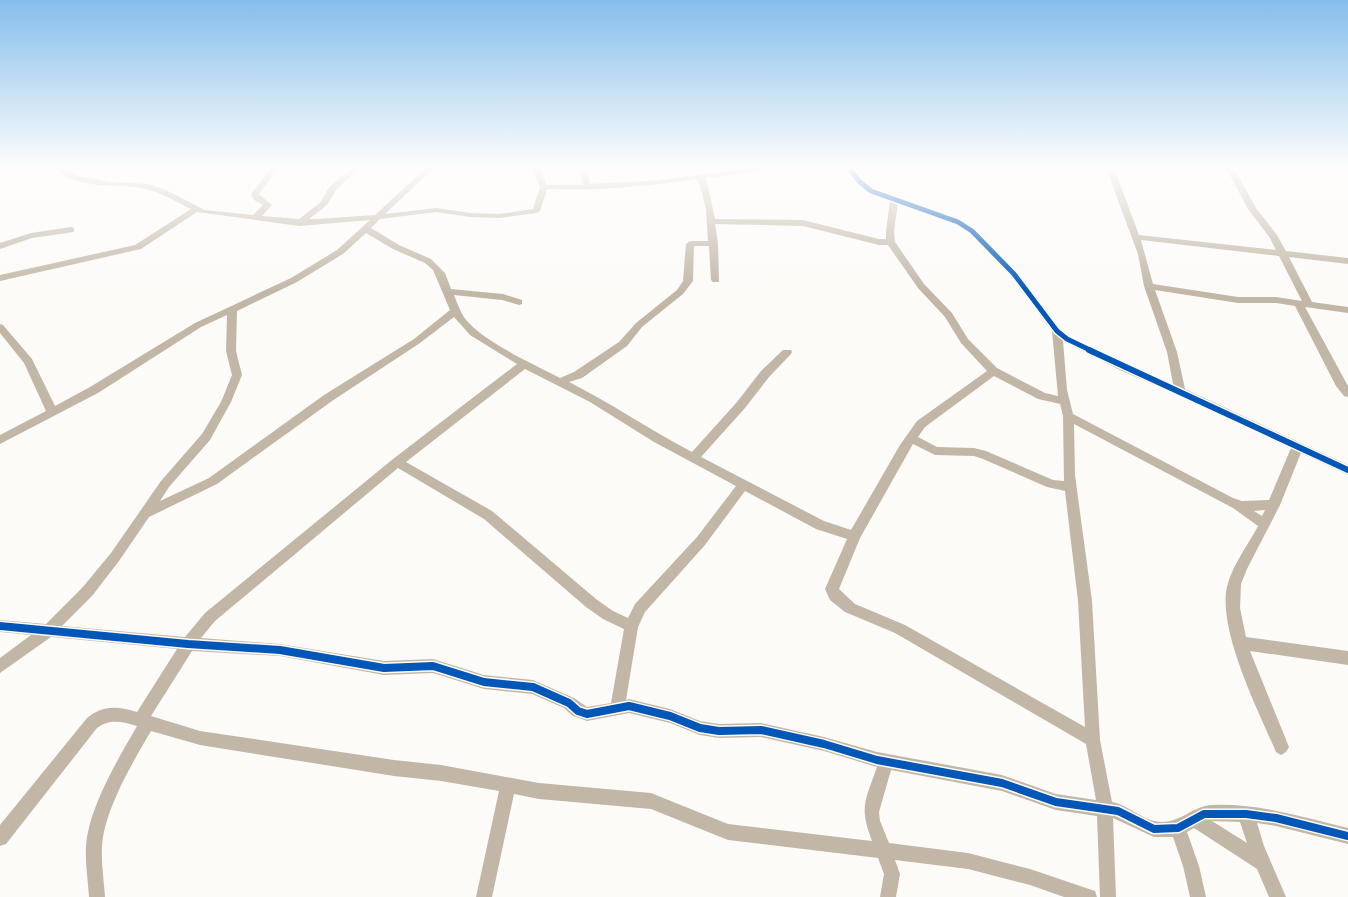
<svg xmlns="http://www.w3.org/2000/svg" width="1348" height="897" viewBox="0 0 1348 897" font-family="Commissioner,sans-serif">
	<rect width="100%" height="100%" fill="#fdfbf8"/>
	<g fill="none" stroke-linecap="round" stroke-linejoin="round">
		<g fill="#c2b7a7" fill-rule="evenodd">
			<path d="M 56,168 L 64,168 L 78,176 L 112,182 L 148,184 L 166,190 L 205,210 L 253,215 L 263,205 L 254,200 L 251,194 L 271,168 L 277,168 L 278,169 L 259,194 L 272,205 L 262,216 L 299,219 L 321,202 L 329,187 L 352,168 L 360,168 L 336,190 L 327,205 L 309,219 L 316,219 L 375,215 L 426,168 L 434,168 L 385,214 L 436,208 L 471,213 L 499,214 L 533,209 L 540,187 L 531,168 L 539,168 L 547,185 L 583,185 L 579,168 L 587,168 L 590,184 L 661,180 L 750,168 L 769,168 L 765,170 L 706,178 L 715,219 L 803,220 L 879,239 L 886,239 L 886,231 L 890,200 C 868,193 859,187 845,168 L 853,168 L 862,179 L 874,189 L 961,220 L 975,229 L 1017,272 L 1060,329 L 1070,337 L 1130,365 L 1173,384 L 1167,352 L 1144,286 L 1138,254 L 1106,168 L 1114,168 L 1139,235 L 1276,250 L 1270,238 L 1248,209 L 1226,168 L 1234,168 L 1256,208 L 1277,235 L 1286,251 L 1348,258 L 1348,264 L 1289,257 L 1312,302 L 1348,307 L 1348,313 L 1305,307 L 1348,386 L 1348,397 L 1344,396 L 1336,386 L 1295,306 L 1276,303 L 1238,303 L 1155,290 L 1177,352 L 1185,389 L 1348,465 L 1348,475 L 1301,453 L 1280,505 L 1247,569 L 1241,584 L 1240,608 L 1246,637 L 1348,651 L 1348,665 L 1250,651 L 1289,747 L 1286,752 L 1281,755 L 1276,752 C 1258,710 1221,637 1226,592 C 1230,568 1247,547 1258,526 L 1233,508 L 1074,424 L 1075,475 L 1092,601 L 1100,740 L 1112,802 C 1129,805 1144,822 1162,822 C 1181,822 1193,806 1212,805 C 1258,803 1303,817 1348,828 L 1348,844 L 1276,826 L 1257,823 L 1264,846 L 1286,897 L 1269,897 L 1257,869 L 1194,828 L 1187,832 L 1199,866 L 1206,897 L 1190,897 L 1183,866 L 1173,837 L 1154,837 L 1113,818 L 1116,897 L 1100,897 L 1097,816 L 1056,810 L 1002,791 L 891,770 L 879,812 L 880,821 L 889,843 L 968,853 L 1030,869 L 1095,891 L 1097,897 L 1064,897 L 1030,885 L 968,869 L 895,860 L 900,874 L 896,897 L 880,897 L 884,874 L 878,858 L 728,840 L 651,809 L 539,799 L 514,794 L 492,897 L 476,897 L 499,791 L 441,781 L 394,776 L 200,745 L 151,731 C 133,762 104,810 102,847 C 101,863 104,881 105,897 L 89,897 C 88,881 85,863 86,847 C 88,809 118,759 137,726 C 123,722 110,718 97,728 L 6,844 L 0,846 L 0,825 L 87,718 C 103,705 118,706 137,712 L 177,649 L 51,637 L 0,673 L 0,658 L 31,635 L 0,632 L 0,620 L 46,624 L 82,588 L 111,553 L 161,481 L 202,434 L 221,402 L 232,375 L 226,351 L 227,315 L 201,327 L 98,393 L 0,444 L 0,435 L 46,411 L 24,363 L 0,333 L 0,324 L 3,325 L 32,359 L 55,406 L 90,387 L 195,323 L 291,278 L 337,250 L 370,220 L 299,226 L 197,212 L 141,249 L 0,281 L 0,275 L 135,245 L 191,209 C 176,202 161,192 145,189 C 117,182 77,192 56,168 ZM 698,179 L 706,209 L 708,241 L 690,241 L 686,244 L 683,281 L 677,290 L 636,323 L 619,342 L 574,372 L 560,378 C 535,365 487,343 469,323 C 461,315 458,305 454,295 L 502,300 L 519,305 L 522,304 L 522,300 L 503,294 L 451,289 L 445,273 L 431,259 L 399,245 L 371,228 L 380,219 L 436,212 L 471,217 L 499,218 L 536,213 L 540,211 L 547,189 C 597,191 649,186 698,179 ZM 898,203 L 955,224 L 969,233 L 1011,276 L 1052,331 L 1058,396 L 1045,393 L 997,368 L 968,339 L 952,313 L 924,284 L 895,242 L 894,231 ZM 715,224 L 803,226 L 879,245 L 888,245 L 918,288 L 945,317 L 961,343 L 987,371 L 917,421 L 900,445 L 851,530 L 824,521 L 701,457 L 745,408 L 769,377 L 791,354 L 792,352 L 791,350 L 783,350 L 761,371 L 737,402 L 692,452 C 650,430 611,403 569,382 L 582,378 L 627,346 L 642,327 L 683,294 L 693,281 L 694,246 L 709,246 L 711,280 L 713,282 L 719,282 L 718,243 ZM 366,233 L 393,249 L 425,263 L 433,270 L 450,310 L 414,339 L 324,395 L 209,478 L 160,501 L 169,487 L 210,440 L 231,402 L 242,375 L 236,351 L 237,311 L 297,282 L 343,254 ZM 1141,240 L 1279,256 L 1302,301 L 1276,297 L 1238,297 L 1153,284 ZM 454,317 L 470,335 L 517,364 L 393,459 L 205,613 L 185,637 L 62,626 L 92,596 L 119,561 L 149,517 L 217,484 L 332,401 L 420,343 ZM 1063,341 L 1122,371 L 1176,394 L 1291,448 L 1269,500 L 1242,501 L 1233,498 L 1073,414 L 1067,390 ZM 525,369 L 590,402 L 654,442 L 736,486 L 697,537 L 635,604 L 628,618 L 613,611 L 596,599 L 492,511 L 406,462 ZM 994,376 L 1038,399 L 1060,404 L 1063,416 L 1064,481 L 1053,480 L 986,451 L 974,448 L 937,447 L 918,437 L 925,427 ZM 913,444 L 935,455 L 974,456 L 983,459 L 1047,487 L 1065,491 L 1078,601 L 1085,727 L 905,625 L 855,604 L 839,589 L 860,538 ZM 398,468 L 484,519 L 586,607 L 603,619 L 624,629 L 611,703 L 587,707 L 574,698 L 533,680 L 484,675 L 433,659 L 384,661 L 280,644 L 201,638 L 215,621 ZM 745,491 L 816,529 L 847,539 L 825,589 L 830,600 L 845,612 L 895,633 L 1086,744 L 1096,800 L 1056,794 L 1002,775 L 877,752 L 824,737 L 761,723 L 719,724 L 700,721 L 670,709 L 629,699 L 626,700 L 638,627 L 645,612 L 705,545 ZM 1265,510 L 1262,516 L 1254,511 ZM 192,651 L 280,656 L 384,675 L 433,673 L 484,689 L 532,694 L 564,708 L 573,716 L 587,721 L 629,713 L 670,723 L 700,735 L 719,738 L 761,737 L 824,751 L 877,767 C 865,801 859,807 872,841 L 728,824 L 651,793 L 539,783 L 441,765 L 394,760 L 200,731 L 151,716 ZM 1212,821 L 1240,822 L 1247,843 Z"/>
			<path d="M 71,227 L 74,228 L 74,232 L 32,238 L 0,249 L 0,243 L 31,233 Z"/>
		</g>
		<g stroke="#fffbf6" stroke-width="8">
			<path id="cycleway-far2" d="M 849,168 L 859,181 L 871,191 L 958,222 L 972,231 L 1014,274 L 1057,331 L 1067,339 L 1092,351"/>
		</g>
		<g stroke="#fffbf6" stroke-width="9">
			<path id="cycleway-far1" d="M 1089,350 L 1348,470"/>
		</g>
		<g stroke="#fffbf6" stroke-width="11">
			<path id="cycleway" d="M 0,626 L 188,644 L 280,650 L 384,668 L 433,666 L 484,682 L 533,687 L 569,703 L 578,711 L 587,714 L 629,706 L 670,716 L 700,728 L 719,731 L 761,730 L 824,744 L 877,760 L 1002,783 L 1056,802 L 1118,811 L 1154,829 L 1178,828 L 1204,814 L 1246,814 L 1276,818 L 1348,836"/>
		</g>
		<use href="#cycleway-far2" stroke="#0057b8" stroke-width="5"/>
		<use href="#cycleway-far1" stroke="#0057b8" stroke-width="6"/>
		<use href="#cycleway" stroke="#0057b8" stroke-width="8"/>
	</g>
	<linearGradient id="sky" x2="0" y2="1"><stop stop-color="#85beec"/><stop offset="0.57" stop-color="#fefdfc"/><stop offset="1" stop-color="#fefdfc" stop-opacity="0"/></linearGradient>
	<rect width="1348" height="293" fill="url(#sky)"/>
</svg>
